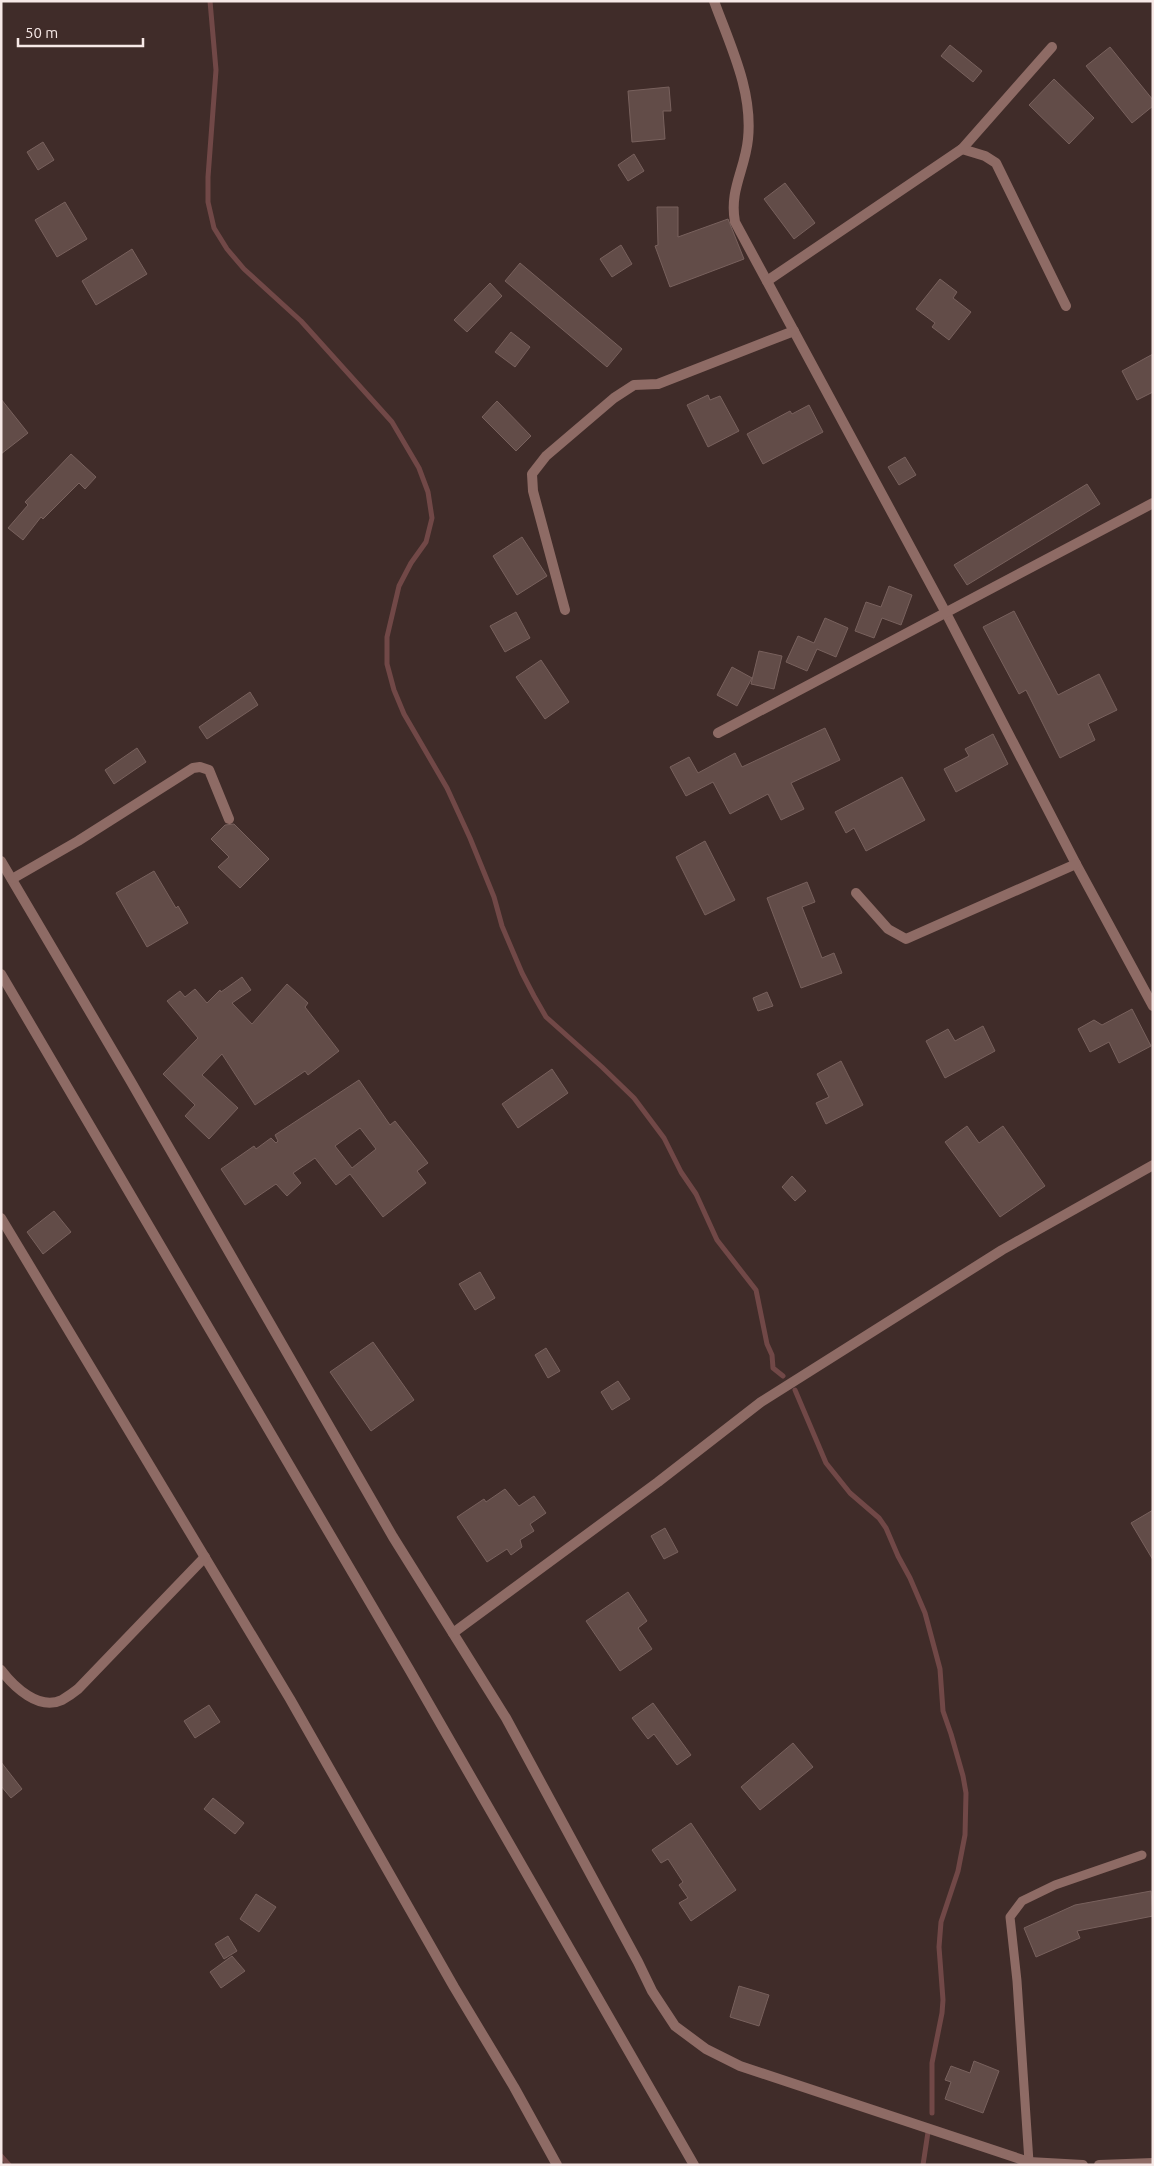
<svg xmlns="http://www.w3.org/2000/svg" width="1154" height="2166" viewBox="0 0 1154 2166" font-family="Ubuntu,sans-serif">
	<rect width="100%" height="100%" fill="#402c29"/>
	<g fill="none" stroke-linecap="round" stroke-linejoin="round">
		<g stroke="#714847" stroke-width="5">
			<path d="M 210,1 L 216,70 L 208,177 L 208,202 L 214,228 L 227,249 L 244,269 L 301,321 L 392,422 L 419,468 L 428,492 L 432,518 L 426,542 L 411,563 L 399,586 L 387,637 L 387,664 L 394,690 L 404,714 L 447,788 L 470,838 L 494,897 L 502,926 L 522,973 L 534,996 L 546,1017 L 602,1067 L 634,1098 L 664,1138 L 681,1172 L 696,1194 L 717,1240 L 756,1290 L 767,1344 L 772,1355 L 773,1368 L 783,1376"/>
			<path d="M 795,1390 L 826,1463 L 850,1493 L 879,1518 L 886,1528 L 898,1556 L 910,1578 L 925,1613 L 940,1669 L 943,1711 L 951,1734 L 963,1776 L 966,1793 L 965,1835 L 958,1871 L 941,1922 L 939,1947 L 943,2000 L 942,2013 L 932,2063 L 932,2113"/>
			<path d="M 1,2156 L 9,2165"/>
			<path d="M 923,2165 L 928,2132"/>
		</g>
	</g>
	<g fill="#624c48" stroke="#78615d" fill-rule="evenodd">
		<path d="M 950,45 L 982,71 L 973,82 L 941,56 Z"/>
		<path d="M 1110,47 L 1153,100 L 1153,106 L 1132,123 L 1086,66 Z"/>
		<path d="M 1054,79 L 1094,118 L 1069,144 L 1029,105 Z"/>
		<path d="M 669,87 L 671,111 L 663,111 L 665,139 L 632,142 L 628,91 Z"/>
		<path d="M 43,142 L 54,160 L 38,170 L 27,152 Z"/>
		<path d="M 634,154 L 644,171 L 628,181 L 618,165 Z"/>
		<path d="M 785,183 L 815,223 L 794,239 L 764,199 Z"/>
		<path d="M 65,202 L 87,239 L 57,257 L 35,220 Z"/>
		<path d="M 657,207 L 678,207 L 678,237 L 728,219 L 744,259 L 670,287 L 655,246 L 658,245 Z"/>
		<path d="M 621,245 L 632,264 L 612,277 L 600,259 Z"/>
		<path d="M 132,249 L 147,274 L 96,305 L 82,281 Z"/>
		<path d="M 520,263 L 622,349 L 607,367 L 505,281 Z"/>
		<path d="M 940,279 L 957,292 L 953,298 L 971,312 L 949,340 L 932,327 L 935,323 L 916,309 Z"/>
		<path d="M 490,283 L 502,296 L 467,332 L 454,320 Z"/>
		<path d="M 511,332 L 530,347 L 515,367 L 495,352 Z"/>
		<path d="M 1153,354 L 1153,392 L 1137,400 L 1122,371 Z"/>
		<path d="M 708,395 L 710,400 L 720,396 L 739,431 L 708,447 L 687,405 Z"/>
		<path d="M 1,399 L 28,433 L 1,454 Z"/>
		<path d="M 497,401 L 531,436 L 516,451 L 482,417 Z"/>
		<path d="M 809,405 L 823,432 L 763,464 L 747,434 L 790,411 L 792,414 Z"/>
		<path d="M 71,454 L 96,477 L 85,489 L 79,483 L 43,519 L 41,517 L 23,540 L 8,528 L 28,505 L 25,502 Z"/>
		<path d="M 905,457 L 916,475 L 899,485 L 888,467 Z"/>
		<path d="M 1087,484 L 1100,504 L 967,585 L 954,565 Z"/>
		<path d="M 522,537 L 547,576 L 517,595 L 493,556 Z"/>
		<path d="M 889,586 L 912,595 L 901,625 L 882,618 L 874,638 L 855,631 L 866,602 L 881,607 Z"/>
		<path d="M 1014,611 L 1058,695 L 1099,674 L 1117,710 L 1088,724 L 1095,740 L 1060,758 L 1026,690 L 1019,694 L 983,627 Z"/>
		<path d="M 516,612 L 530,638 L 505,652 L 490,626 Z"/>
		<path d="M 825,618 L 848,628 L 836,657 L 817,649 L 807,671 L 786,662 L 798,636 L 814,643 Z"/>
		<path d="M 759,651 L 782,656 L 774,689 L 751,684 Z"/>
		<path d="M 541,660 L 569,702 L 545,719 L 516,677 Z"/>
		<path d="M 732,667 L 752,678 L 737,706 L 717,695 Z"/>
		<path d="M 250,692 L 258,705 L 207,739 L 199,727 Z"/>
		<path d="M 825,728 L 840,760 L 791,783 L 804,809 L 781,820 L 768,794 L 730,814 L 713,782 L 686,796 L 670,767 L 689,757 L 698,773 L 735,753 L 742,767 Z"/>
		<path d="M 993,734 L 1008,764 L 956,792 L 944,769 L 969,756 L 965,749 Z"/>
		<path d="M 137,748 L 146,762 L 114,784 L 105,770 Z"/>
		<path d="M 902,777 L 925,820 L 866,851 L 854,828 L 846,833 L 835,812 Z"/>
		<path d="M 234,824 L 269,859 L 240,888 L 218,867 L 229,857 L 211,839 L 225,825 Z"/>
		<path d="M 705,841 L 735,900 L 705,915 L 676,857 Z"/>
		<path d="M 154,871 L 176,908 L 178,906 L 188,923 L 147,947 L 116,893 Z"/>
		<path d="M 807,882 L 815,902 L 802,907 L 822,958 L 834,953 L 842,973 L 801,988 L 767,898 Z"/>
		<path d="M 242,977 L 251,990 L 232,1003 L 252,1024 L 287,984 L 308,1003 L 305,1007 L 339,1051 L 308,1075 L 305,1071 L 255,1105 L 222,1054 L 202,1075 L 238,1108 L 209,1139 L 185,1116 L 195,1105 L 163,1074 L 198,1038 L 167,1001 L 180,991 L 185,997 L 195,989 L 207,1003 L 220,990 L 221,992 Z"/>
		<path d="M 767,992 L 773,1006 L 758,1011 L 753,998 Z"/>
		<path d="M 1132,1009 L 1151,1046 L 1119,1063 L 1109,1042 L 1090,1052 L 1078,1029 L 1094,1020 L 1102,1025 Z"/>
		<path d="M 983,1026 L 995,1051 L 945,1078 L 926,1041 L 948,1029 L 955,1041 Z"/>
		<path d="M 841,1061 L 863,1105 L 826,1124 L 816,1103 L 829,1097 L 817,1074 Z"/>
		<path d="M 552,1069 L 568,1093 L 518,1128 L 502,1104 Z"/>
		<path d="M 359,1080 L 390,1125 L 395,1121 L 428,1163 L 417,1171 L 426,1183 L 383,1217 L 350,1174 L 336,1185 L 315,1158 L 293,1173 L 301,1183 L 287,1196 L 276,1184 L 245,1205 L 221,1169 L 254,1146 L 256,1149 L 271,1138 L 276,1143 L 278,1141 L 275,1135 ZM 360,1128 L 376,1149 L 352,1168 L 335,1146 Z"/>
		<path d="M 967,1126 L 979,1143 L 1003,1126 L 1045,1186 L 1000,1217 L 945,1142 Z"/>
		<path d="M 792,1176 L 806,1191 L 795,1201 L 782,1187 Z"/>
		<path d="M 54,1211 L 71,1232 L 43,1254 L 27,1232 Z"/>
		<path d="M 480,1272 L 495,1298 L 475,1310 L 459,1284 Z"/>
		<path d="M 373,1342 L 414,1400 L 371,1431 L 330,1372 Z"/>
		<path d="M 546,1348 L 560,1371 L 548,1378 L 535,1355 Z"/>
		<path d="M 618,1381 L 630,1399 L 612,1410 L 601,1392 Z"/>
		<path d="M 505,1489 L 519,1506 L 534,1496 L 546,1513 L 530,1524 L 534,1531 L 520,1540 L 522,1547 L 511,1555 L 507,1549 L 487,1562 L 457,1517 L 484,1499 L 486,1502 Z"/>
		<path d="M 1153,1510 L 1153,1560 L 1131,1523 Z"/>
		<path d="M 665,1528 L 678,1552 L 664,1559 L 651,1536 Z"/>
		<path d="M 628,1592 L 647,1621 L 638,1628 L 652,1649 L 620,1671 L 586,1621 Z"/>
		<path d="M 653,1703 L 691,1755 L 677,1765 L 654,1734 L 648,1739 L 632,1718 Z"/>
		<path d="M 209,1705 L 220,1722 L 195,1738 L 184,1721 Z"/>
		<path d="M 793,1743 L 813,1767 L 760,1810 L 741,1787 Z"/>
		<path d="M 1,1762 L 22,1789 L 11,1798 L 1,1786 Z"/>
		<path d="M 213,1798 L 244,1823 L 235,1834 L 204,1809 Z"/>
		<path d="M 691,1823 L 736,1890 L 691,1921 L 679,1903 L 688,1898 L 679,1885 L 683,1882 L 668,1859 L 661,1863 L 652,1850 Z"/>
		<path d="M 1151,1891 L 1153,1916 L 1077,1931 L 1080,1938 L 1036,1957 L 1024,1928 L 1075,1905 Z"/>
		<path d="M 256,1894 L 276,1907 L 259,1932 L 240,1919 Z"/>
		<path d="M 228,1936 L 237,1951 L 224,1959 L 215,1944 Z"/>
		<path d="M 232,1956 L 245,1971 L 221,1988 L 210,1972 Z"/>
		<path d="M 739,1986 L 769,1995 L 759,2026 L 730,2017 Z"/>
		<path d="M 974,2061 L 999,2071 L 983,2113 L 945,2099 L 951,2082 L 945,2080 L 951,2066 L 970,2073 Z"/>
	</g>
	<g fill="none" stroke-linecap="round" stroke-linejoin="round">
		<path stroke="#8e6b65" stroke-width="9" d="M 1029,2162 L 1017,1981 L 1010,1917 L 1022,1901 L 1055,1885 L 1142,1855"/>
		<g stroke="#8e6b65" stroke-width="10">
			<path d="M 714,1 C 730,45 753,91 748,139 C 745,170 729,190 735,222 L 946,613 L 1076,864 L 1153,1006"/>
			<path d="M 962,149 L 985,156 L 996,163 L 1066,306"/>
			<path d="M 767,281 L 962,149 L 1052,47"/>
			<path d="M 565,610 L 533,491 L 532,474 L 546,456 L 614,398 L 634,385 L 658,384 L 794,331"/>
			<path d="M 718,733 L 1153,503"/>
			<path d="M 1,861 L 130,1080 L 393,1537 L 506,1718 L 638,1962 L 652,1991 L 675,2026 L 706,2049 L 740,2066 L 1029,2162 L 1083,2165"/>
			<path d="M 12,879 L 78,841 L 193,768 L 200,767 L 209,770 L 229,819"/>
			<path d="M 856,893 L 888,929 L 906,939 L 1076,864"/>
			<path d="M 1,974 L 409,1669 L 694,2165"/>
			<path d="M 1,1218 L 290,1699 L 454,1987 L 514,2087 L 557,2165"/>
			<path d="M 453,1633 L 658,1482 L 761,1402 L 1002,1250 L 1153,1165"/>
			<path d="M 1,1670 C 14,1687 39,1711 62,1700 C 67,1697 73,1693 78,1689 L 205,1557"/>
			<path d="M 1099,2165 L 1153,2163"/>
		</g>
	</g>
	<rect width="1154" height="2166" fill="none" stroke="#f7e9e7" stroke-width="5"/>
	<path d="M18 38v8h125v-8" fill="none" stroke="#f7e9e7" stroke-width="2.5"/>
	<text x="25" y="38" font-size="15" fill="#f7e9e7" stroke="#402c29" stroke-width="4" paint-order="stroke">50 m</text>
</svg>
